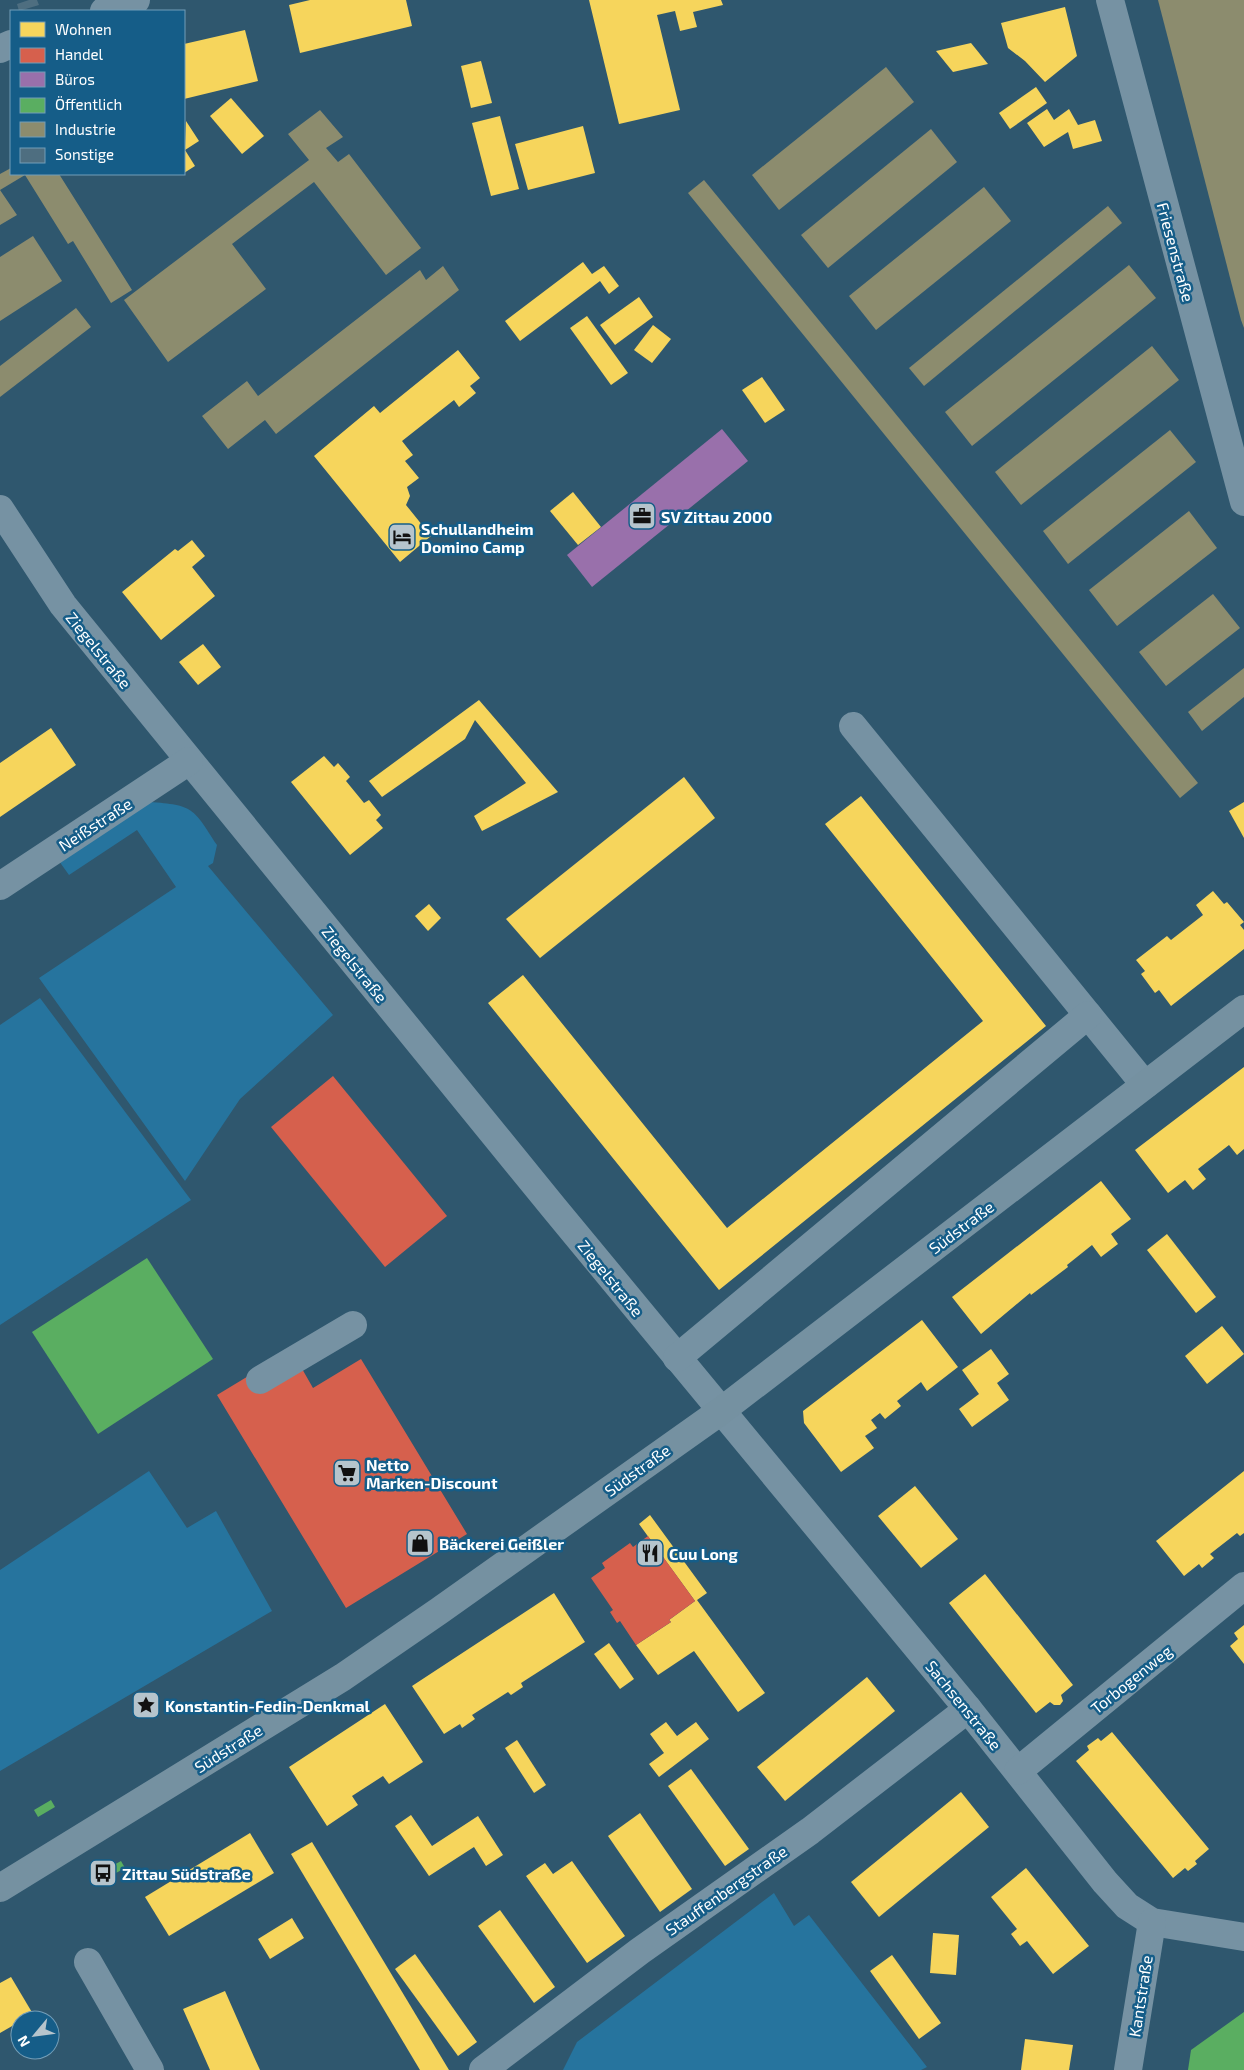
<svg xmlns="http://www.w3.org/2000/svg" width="1244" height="2070" viewBox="0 0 1244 2070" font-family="'Exo 2',sans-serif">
	<rect width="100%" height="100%" fill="#2f576e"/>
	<g fill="#26749e">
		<path d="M 149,802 C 194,805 193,808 217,845 L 213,863 L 208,866 L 333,1015 L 240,1099 L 185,1181 L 39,978 L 176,887 L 137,830 L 69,875 L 59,861 Z"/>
		<path d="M 40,998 L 191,1200 L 0,1325 L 0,1025 Z"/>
		<path d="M 149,1471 L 187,1528 L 216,1511 L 272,1611 L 0,1771 L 0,1570 Z"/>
		<path d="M 774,1893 L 794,1926 L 809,1915 L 927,2067 L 921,2070 L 563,2070 L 577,2042 Z"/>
	</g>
	<g fill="#f6d55c">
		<path d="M 310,0 L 406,0 L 412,26 L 300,53 L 289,5 Z"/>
		<path d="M 589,0 L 721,0 L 723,5 L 693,12 L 697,27 L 680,31 L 675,11 L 657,15 L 680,110 L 619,124 Z"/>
		<path d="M 1065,7 L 1077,56 L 1045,82 L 1025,61 L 1008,48 L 1001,23 Z"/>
		<path d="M 245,30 L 258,81 L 184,99 L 184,44 Z"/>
		<path d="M 971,43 L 988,64 L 953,72 L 936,51 Z"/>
		<path d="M 481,61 L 492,103 L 471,108 L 461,66 Z"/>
		<path d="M 1036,87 L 1047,103 L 1010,129 L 999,113 Z"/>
		<path d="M 231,98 L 264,136 L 242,154 L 210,116 Z"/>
		<path d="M 1047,109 L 1054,120 L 1069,109 L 1078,125 L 1095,120 L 1102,141 L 1073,149 L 1068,132 L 1044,147 L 1027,123 Z"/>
		<path d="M 500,116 L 519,189 L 491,196 L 472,123 Z"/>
		<path d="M 186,121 L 199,141 L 185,150 L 195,166 L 184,173 Z"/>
		<path d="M 583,126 L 595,173 L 528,190 L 515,144 Z"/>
		<path d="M 583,262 L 592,274 L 604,266 L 619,286 L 609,294 L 600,281 L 520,341 L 505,321 Z"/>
		<path d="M 639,297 L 653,317 L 615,345 L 600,325 Z"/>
		<path d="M 587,316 L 628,373 L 611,385 L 570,328 Z"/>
		<path d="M 653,325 L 671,339 L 652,363 L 634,350 Z"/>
		<path d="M 458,350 L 480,378 L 470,386 L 476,393 L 459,407 L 454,400 L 402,441 L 413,455 L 405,461 L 419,478 L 407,487 L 410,496 L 406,505 L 431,536 L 400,562 L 314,456 L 374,406 L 380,413 Z"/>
		<path d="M 762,377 L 785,410 L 765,423 L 742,390 Z"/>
		<path d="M 573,492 L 601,527 L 578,545 L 550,511 Z"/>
		<path d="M 192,540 L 205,556 L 192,567 L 215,596 L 161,640 L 122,592 L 175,549 L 178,551 Z"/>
		<path d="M 203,644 L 221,667 L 198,685 L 179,662 Z"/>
		<path d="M 479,700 L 558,792 L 482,831 L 474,816 L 526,783 L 475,720 L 465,739 L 382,797 L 369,781 Z"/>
		<path d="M 51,728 L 76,765 L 0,817 L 0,763 Z"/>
		<path d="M 324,756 L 334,767 L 338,763 L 350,777 L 346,781 L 364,803 L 369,800 L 381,815 L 376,820 L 383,828 L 350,855 L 291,782 Z"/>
		<path d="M 684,777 L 715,818 L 540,958 L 506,919 Z"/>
		<path d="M 861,796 L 1046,1026 L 719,1290 L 488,1003 L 523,975 L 727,1228 L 983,1021 L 825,824 Z"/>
		<path d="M 1244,802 L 1244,838 L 1229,811 Z"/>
		<path d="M 1213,891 L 1224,904 L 1227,902 L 1244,922 L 1240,925 L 1244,930 L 1244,949 L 1171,1006 L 1159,990 L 1155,993 L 1141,974 L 1145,971 L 1136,960 L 1167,936 L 1171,940 L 1203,915 L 1196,905 Z"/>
		<path d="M 429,904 L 441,918 L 428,931 L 415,916 Z"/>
		<path d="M 1244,1067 L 1244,1149 L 1237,1155 L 1229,1145 L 1198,1169 L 1206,1179 L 1193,1190 L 1185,1180 L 1168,1193 L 1135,1150 Z"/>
		<path d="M 1101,1181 L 1131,1219 L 1111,1234 L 1118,1244 L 1101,1257 L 1092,1245 L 1067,1265 L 1068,1267 L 1031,1295 L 1030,1293 L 981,1334 L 952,1297 Z"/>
		<path d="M 1167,1234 L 1216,1297 L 1196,1313 L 1147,1250 Z"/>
		<path d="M 922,1320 L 958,1367 L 927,1391 L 921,1382 L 897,1401 L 901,1406 L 885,1419 L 880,1413 L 871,1420 L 877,1428 L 865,1436 L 874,1448 L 841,1472 L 804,1423 L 803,1411 Z"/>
		<path d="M 1222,1326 L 1244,1354 L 1207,1384 L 1185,1356 Z"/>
		<path d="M 991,1349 L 1009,1374 L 997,1383 L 1009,1400 L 972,1427 L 959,1409 L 979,1394 L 962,1370 Z"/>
		<path d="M 1244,1471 L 1244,1533 L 1240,1536 L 1237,1533 L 1210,1554 L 1214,1558 L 1202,1568 L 1199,1564 L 1184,1576 L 1156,1541 Z"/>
		<path d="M 915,1486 L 958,1539 L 921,1568 L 878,1516 Z"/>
		<path d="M 650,1515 L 707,1593 L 697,1600 L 765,1693 L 738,1712 L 694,1651 L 658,1675 L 636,1645 L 671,1622 L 669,1620 L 695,1601 L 639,1524 Z"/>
		<path d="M 985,1574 L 1073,1685 L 1061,1695 L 1063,1701 L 1060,1705 L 1054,1705 L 1050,1702 L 1036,1713 L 949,1603 Z"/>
		<path d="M 554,1593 L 585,1642 L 521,1683 L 523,1687 L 511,1695 L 508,1692 L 472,1715 L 475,1719 L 462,1728 L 460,1724 L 444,1734 L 412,1686 Z"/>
		<path d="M 1244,1625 L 1244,1664 L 1230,1646 L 1238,1639 L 1234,1633 Z"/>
		<path d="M 609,1643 L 634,1679 L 620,1689 L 594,1654 Z"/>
		<path d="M 867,1677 L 895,1711 L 785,1801 L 757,1767 Z"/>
		<path d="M 385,1704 L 423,1762 L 389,1784 L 383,1776 L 352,1796 L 358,1805 L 327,1826 L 289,1767 Z"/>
		<path d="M 666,1722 L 677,1736 L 696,1722 L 709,1739 L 659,1777 L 649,1764 L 664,1753 L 650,1734 Z"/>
		<path d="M 1112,1732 L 1209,1849 L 1195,1861 L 1197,1864 L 1188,1871 L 1185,1868 L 1173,1878 L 1076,1761 L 1089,1750 L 1087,1746 L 1098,1738 L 1101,1741 Z"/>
		<path d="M 517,1740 L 546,1785 L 534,1793 L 505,1748 Z"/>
		<path d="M 691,1769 L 749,1849 L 725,1866 L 668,1786 Z"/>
		<path d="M 961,1792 L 989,1827 L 879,1917 L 851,1882 Z"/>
		<path d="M 640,1813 L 692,1889 L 660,1912 L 608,1836 Z"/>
		<path d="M 411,1815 L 432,1846 L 478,1816 L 503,1855 L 486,1866 L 474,1847 L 429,1876 L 395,1826 Z"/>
		<path d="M 250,1833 L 274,1873 L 169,1936 L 145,1897 Z"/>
		<path d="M 312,1842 L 449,2070 L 420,2070 L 291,1854 Z"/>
		<path d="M 572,1861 L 625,1936 L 587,1963 L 526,1876 L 545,1863 L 553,1874 Z"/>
		<path d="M 1026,1868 L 1089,1946 L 1053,1974 L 1027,1941 L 1020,1946 L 1011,1934 L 1017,1929 L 991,1897 Z"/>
		<path d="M 500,1910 L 555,1987 L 534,2003 L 478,1926 Z"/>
		<path d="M 292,1918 L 304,1938 L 270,1959 L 258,1939 Z"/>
		<path d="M 933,1933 L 959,1935 L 956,1975 L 930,1973 Z"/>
		<path d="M 415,1954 L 477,2042 L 458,2056 L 395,1969 Z"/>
		<path d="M 892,1955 L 941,2023 L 919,2039 L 870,1971 Z"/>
		<path d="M 11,1977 L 33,2014 L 0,2033 L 0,1983 Z"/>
		<path d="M 225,1991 L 254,2057 L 260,2070 L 210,2070 L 183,2009 Z"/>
		<path d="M 1025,2039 L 1073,2045 L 1069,2070 L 1021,2070 Z"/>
	</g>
	<g fill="#d6604d">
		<path d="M 333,1076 L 447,1216 L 385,1267 L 271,1127 Z"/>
		<path d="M 361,1359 L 467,1534 L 346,1608 L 217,1395 L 255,1372 L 301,1367 L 313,1388 Z"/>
		<path d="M 648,1536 L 695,1601 L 669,1620 L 671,1622 L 636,1645 L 620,1621 L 617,1623 L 610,1612 L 613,1610 L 591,1578 L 605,1568 L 602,1563 L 630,1543 L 633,1547 Z"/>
	</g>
	<path fill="#9970ab" d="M 722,429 L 748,461 L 592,587 L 567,555 Z"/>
	<g fill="#5aae61">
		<path d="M 147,1258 L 213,1359 L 98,1434 L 32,1332 Z"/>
		<path d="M 51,1800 L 55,1807 L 38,1817 L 34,1810 Z"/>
		<path d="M 121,1861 L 125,1868 L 107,1878 L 103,1871 Z"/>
		<path d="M 1244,2012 L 1244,2070 L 1188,2070 L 1191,2050 Z"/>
	</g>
	<g fill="#8c8c6e">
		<path d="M 1158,0 L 1244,0 L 1244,328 L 1241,320 Z"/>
		<path d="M 886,67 L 914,102 L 779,210 L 752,175 Z"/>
		<path d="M 320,110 L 343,137 L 326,148 L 338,162 L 349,154 L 421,248 L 386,275 L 314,182 L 232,244 L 266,289 L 168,362 L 124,300 L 309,160 L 288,134 Z"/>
		<path d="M 931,129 L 957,162 L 828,268 L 801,235 Z"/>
		<path d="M 11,168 L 11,174 L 59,174 L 132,290 L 111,303 L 73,241 L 68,244 L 25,175 L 0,190 L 17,215 L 0,225 L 0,174 Z"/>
		<path d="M 704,180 L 1198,783 L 1180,798 L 688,193 Z"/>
		<path d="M 984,187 L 1011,221 L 876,330 L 849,296 Z"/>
		<path d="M 1108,206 L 1122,223 L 924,386 L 909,368 Z"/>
		<path d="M 33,236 L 62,281 L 0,321 L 0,257 Z"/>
		<path d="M 1129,265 L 1156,298 L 972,446 L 945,412 Z"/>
		<path d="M 443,266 L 459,290 L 276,434 L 265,420 L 228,449 L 202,416 L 247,381 L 258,396 L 420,270 L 426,280 Z"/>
		<path d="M 76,308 L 91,327 L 0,397 L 0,366 Z"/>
		<path d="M 1152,346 L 1179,380 L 1021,505 L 995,472 Z"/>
		<path d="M 1170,430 L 1196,462 L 1068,564 L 1043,531 Z"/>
		<path d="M 1189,511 L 1217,548 L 1117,626 L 1089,590 Z"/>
		<path d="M 1213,594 L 1240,628 L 1166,686 L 1139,652 Z"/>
		<path d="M 1244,668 L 1244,697 L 1202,731 L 1188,712 Z"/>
	</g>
	<path fill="#4e6e80" d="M 29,0 L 37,0 L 39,5 L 19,11 L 17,4 Z"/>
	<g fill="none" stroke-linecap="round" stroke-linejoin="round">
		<g stroke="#7692a3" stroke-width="28">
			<path d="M 1110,0 L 1244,502"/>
			<path d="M 104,11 L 136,0"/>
			<path d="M 0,49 L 11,44"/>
			<path d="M 0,509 L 63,605 L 554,1208 L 968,1709 L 1105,1882 L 1127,1906 L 1152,1922 L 1244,1937"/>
			<path d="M 853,726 L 1145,1085"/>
			<path d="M 0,886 L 189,761"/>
			<path d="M 677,1358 L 1088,1015"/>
			<path d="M 260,1380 L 353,1325"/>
			<path d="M 1018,1771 L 1244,1586"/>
			<path d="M 88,1962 L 150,2070"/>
			<path d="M 483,2070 L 640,1951 L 810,1831 L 968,1709"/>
			<path d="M 1128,2070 L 1152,1922"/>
		</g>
		<path stroke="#7591a1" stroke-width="28" d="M 0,1888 L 343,1677 L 439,1611 L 721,1411 L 1244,1009"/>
	</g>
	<defs>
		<g id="office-square" transform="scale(1.4375)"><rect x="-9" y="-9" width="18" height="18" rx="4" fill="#b6c4cc" stroke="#155d88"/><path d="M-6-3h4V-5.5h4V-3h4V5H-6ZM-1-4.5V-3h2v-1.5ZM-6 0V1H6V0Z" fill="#111"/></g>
		<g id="hotel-square" transform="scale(1.4375)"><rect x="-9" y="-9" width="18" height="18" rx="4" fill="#b6c4cc" stroke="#155d88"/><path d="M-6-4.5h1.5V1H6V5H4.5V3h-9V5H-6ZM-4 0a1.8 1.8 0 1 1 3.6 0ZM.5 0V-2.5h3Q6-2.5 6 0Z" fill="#111"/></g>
		<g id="supermarket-square" transform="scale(1.4375)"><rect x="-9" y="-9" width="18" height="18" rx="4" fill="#b6c4cc" stroke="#155d88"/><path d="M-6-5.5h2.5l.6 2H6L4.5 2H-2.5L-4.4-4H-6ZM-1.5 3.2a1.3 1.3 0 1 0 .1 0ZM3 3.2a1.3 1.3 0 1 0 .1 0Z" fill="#111"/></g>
		<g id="shop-square" transform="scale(1.4375)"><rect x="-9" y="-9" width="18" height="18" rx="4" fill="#b6c4cc" stroke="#155d88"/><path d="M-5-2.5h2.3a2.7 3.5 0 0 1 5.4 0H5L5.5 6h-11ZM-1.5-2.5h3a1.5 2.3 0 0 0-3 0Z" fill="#111"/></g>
		<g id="restaurant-square" transform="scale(1.4375)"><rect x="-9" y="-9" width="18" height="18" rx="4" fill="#b6c4cc" stroke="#155d88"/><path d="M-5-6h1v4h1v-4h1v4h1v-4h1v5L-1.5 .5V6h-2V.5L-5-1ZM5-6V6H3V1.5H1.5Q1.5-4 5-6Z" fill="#111"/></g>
		<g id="sight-square" transform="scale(1.4375)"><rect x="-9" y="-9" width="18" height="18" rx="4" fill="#b6c4cc" stroke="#155d88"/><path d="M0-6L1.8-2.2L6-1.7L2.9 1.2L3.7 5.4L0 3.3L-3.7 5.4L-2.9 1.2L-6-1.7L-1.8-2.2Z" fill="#111"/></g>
		<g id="bus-square" transform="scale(1.4375)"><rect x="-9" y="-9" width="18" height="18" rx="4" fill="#b6c4cc" stroke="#155d88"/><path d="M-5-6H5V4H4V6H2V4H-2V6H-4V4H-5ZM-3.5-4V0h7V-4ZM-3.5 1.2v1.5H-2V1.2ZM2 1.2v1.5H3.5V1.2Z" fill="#111"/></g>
	</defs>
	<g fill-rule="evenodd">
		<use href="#office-square" x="642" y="516"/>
		<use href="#hotel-square" x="402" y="537"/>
		<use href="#supermarket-square" x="347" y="1473"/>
		<use href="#shop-square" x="420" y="1543"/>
		<use href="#restaurant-square" x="650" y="1553"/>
		<use href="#sight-square" x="146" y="1705"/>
		<use href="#bus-square" x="103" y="1873"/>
	</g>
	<g text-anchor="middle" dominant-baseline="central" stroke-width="5" stroke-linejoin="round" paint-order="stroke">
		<g font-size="16" fill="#fff" stroke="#155d88">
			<text transform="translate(1176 252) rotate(75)">Friesenstraße</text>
			<text transform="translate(99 650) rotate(51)">Ziegelstraße</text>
			<text transform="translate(95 824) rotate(-33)">Neißstraße</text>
			<text transform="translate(355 964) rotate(51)">Ziegelstraße</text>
			<text transform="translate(961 1227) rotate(-37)">Südstraße</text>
			<text transform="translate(611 1278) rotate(51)">Ziegelstraße</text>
			<text transform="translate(637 1470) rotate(-36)">Südstraße</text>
			<text transform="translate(1131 1679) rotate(-39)">Torbogenweg</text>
			<text transform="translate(964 1705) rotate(51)">Sachsenstraße</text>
			<text transform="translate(228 1748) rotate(-32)">Südstraße</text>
			<text transform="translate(726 1890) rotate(-35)">Stauffenbergstraße</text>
			<text transform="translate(1140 1996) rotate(-81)">Kantstraße</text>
		</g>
		<g font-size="16" font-weight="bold" fill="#fff" stroke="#155d88" text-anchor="start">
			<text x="661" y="516">SV Zittau 2000</text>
			<text x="421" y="528">Schullandheim<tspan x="421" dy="18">Domino Camp</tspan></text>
			<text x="366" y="1464">Netto<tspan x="366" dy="18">Marken-Discount</tspan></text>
			<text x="439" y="1543">Bäckerei Geißler</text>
			<text x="669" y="1553">Cuu Long</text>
			<text x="165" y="1705">Konstantin-Fedin-Denkmal</text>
			<text x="122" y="1873">Zittau Südstraße</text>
		</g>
	</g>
	<rect x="10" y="10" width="175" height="165" fill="#155d88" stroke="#739eb8"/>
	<rect x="20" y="22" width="25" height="15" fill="#f6d55c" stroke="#739eb8"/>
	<text x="55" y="35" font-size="15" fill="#ffffff">Wohnen</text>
	<rect x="20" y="48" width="25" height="15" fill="#d6604d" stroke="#739eb8"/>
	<text x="55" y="60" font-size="15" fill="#ffffff">Handel</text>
	<rect x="20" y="72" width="25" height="15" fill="#9970ab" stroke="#739eb8"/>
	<text x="55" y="85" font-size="15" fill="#ffffff">Büros</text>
	<rect x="20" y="98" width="25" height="15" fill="#5aae61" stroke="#739eb8"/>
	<text x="55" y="110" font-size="15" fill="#ffffff">Öffentlich</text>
	<rect x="20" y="122" width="25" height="15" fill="#8c8c6e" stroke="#739eb8"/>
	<text x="55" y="135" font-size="15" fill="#ffffff">Industrie</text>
	<rect x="20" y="148" width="25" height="15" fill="#4e6e80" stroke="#739eb8"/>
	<text x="55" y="160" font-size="15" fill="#ffffff">Sonstige</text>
	<g transform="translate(35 2035) rotate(241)"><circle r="24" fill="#155d88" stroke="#739eb8"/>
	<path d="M0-4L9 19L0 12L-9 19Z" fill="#b6c4cc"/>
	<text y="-8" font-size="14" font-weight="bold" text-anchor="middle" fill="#ffffff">N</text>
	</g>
</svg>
